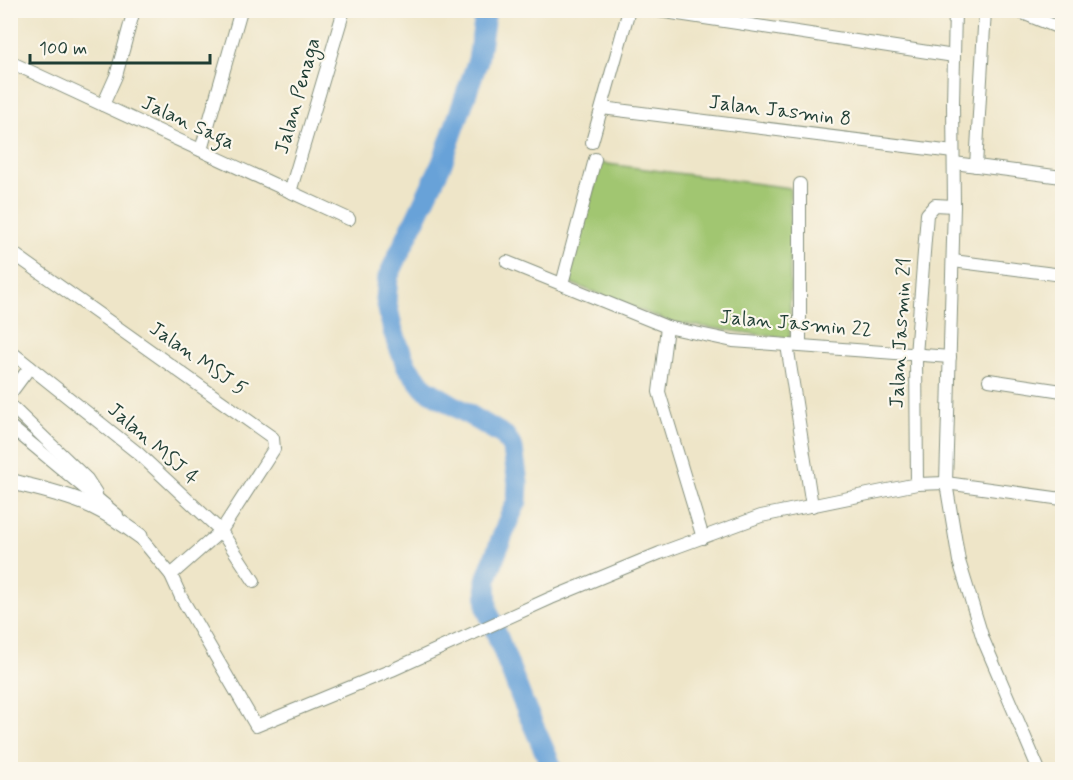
<svg xmlns="http://www.w3.org/2000/svg" width="1073" height="780" viewBox="0 0 1073 780" font-family="Mynerve,sans-serif">
	<rect width="100%" height="100%" fill="#fbf7ec"/>
	<filter id="ink" filterUnits="userSpaceOnUse"><feTurbulence type="fractalNoise" baseFrequency=".0167" numOctaves="2"/><feDisplacementMap in="SourceGraphic" scale="12" xChannelSelector="R" yChannelSelector="G"/><feConvolveMatrix kernelMatrix="1 2 1 2 8 2 1 2 1" color-interpolation-filters="sRGB"/></filter>
	<filter id="wash" filterUnits="userSpaceOnUse"><feTurbulence type="fractalNoise" baseFrequency=".008" numOctaves="4" result="noise"/><feDisplacementMap in="SourceGraphic" scale="24" xChannelSelector="R" yChannelSelector="G"/><feGaussianBlur stdDeviation="1.35" result="paint"/><feColorMatrix in="noise" values="0 0 0 0 0 0 0 0 0 0 0 0 0 0 0 0 0 1.4 0 .05"/><feComposite in="paint" operator="in"/></filter>
	<g filter="url(#wash)">
		<rect width="100%" height="100%" fill="#eee5c8"/>
		<path fill="#a1c671" stroke="#608252" stroke-width="1.5" d="M 600,163 L 790,188 L 790,339 L 670,322 L 568,282 Z"/>
		<g fill="none" stroke-linecap="round" stroke-linejoin="round">
			<path stroke="#68a2d8" stroke-width="21" d="M 486,10 L 478,60 L 442,163 L 388,277 L 386,300 L 393,331 L 406,365 L 424,388 L 505,436 L 513,449 L 518,483 L 517,501 L 508,521 L 486,580 L 487,609 L 523,702 L 553,770"/>
		</g>
	</g>
	<g filter="url(#ink)">
		<g fill="none" stroke-linecap="round" stroke-linejoin="round">
			<g stroke="#86917e" stroke-width="14">
				<g id="minor">
					<path d="M 652,10 L 954,56"/>
					<path d="M 955,10 L 953,104 L 954,206 L 946,483 L 959,561 L 983,639 L 1039,770"/>
					<path d="M 1015,10 L 1062,29"/>
					<path d="M 10,62 L 349,219"/>
					<path d="M 103,105 L 116,76 L 134,10"/>
					<path d="M 602,108 L 953,152"/>
					<path d="M 592,142 L 629,10"/>
					<path d="M 201,150 L 241,10"/>
					<path d="M 954,163 L 1062,177"/>
					<path d="M 976,166 L 985,10"/>
					<path d="M 800,184 L 800,346"/>
					<path d="M 290,192 L 344,10"/>
					<path d="M 10,251 L 273,438 L 274,449 L 221,531 L 171,575"/>
					<path d="M 953,261 L 1062,275"/>
					<path d="M 507,262 L 667,327 L 733,341 L 950,357"/>
					<path d="M 562,284 L 595,159"/>
					<path d="M 667,327 L 659,392 L 703,538"/>
					<path d="M 787,345 L 812,506"/>
					<path d="M 10,351 L 139,454 L 221,531 L 254,581"/>
					<path d="M 989,380 L 1062,391"/>
					<path d="M 10,394 L 30,367"/>
					<path d="M 10,405 L 87,479 L 96,493"/>
					<path d="M 10,426 L 117,515"/>
					<path d="M 917,484 L 916,355 L 927,214 L 935,205 L 954,206"/>
					<path d="M 134,530 L 171,575 L 181,597 L 256,726 L 392,670 L 551,598 L 660,553 L 761,516 L 917,484 L 946,483 L 1062,499"/>
				</g>
			</g>
			<g stroke="#86917e" stroke-width="17">
				<path id="tertiary" d="M 10,481 C 38,489 66,494 92,506 C 109,514 125,525 140,536"/>
			</g>
			<use href="#minor" stroke="#fff" stroke-width="12"/>
			<use href="#tertiary" stroke="#fff" stroke-width="15"/>
		</g>
	</g>
	<g text-anchor="middle" dominant-baseline="central" stroke-width="4.5" stroke-linejoin="round" paint-order="stroke">
		<g font-size="20" fill="#1f3d34" stroke="#fbf7ec">
			<text transform="translate(298 96) rotate(-74)">Jalan Penaga</text>
			<text transform="translate(780 111) rotate(7)">Jalan Jasmin 8</text>
			<text transform="translate(188 123) rotate(25)">Jalan Saga</text>
			<text transform="translate(796 324) rotate(5)">Jalan Jasmin 22</text>
			<text transform="translate(901 333) rotate(-87)">Jalan Jasmin 21</text>
			<text transform="translate(198 359) rotate(35)">Jalan MSJ 5</text>
			<text transform="translate(153 444) rotate(41)">Jalan MSJ 4</text>
		</g>
	</g>
	<rect width="1073" height="780" fill="none" stroke="#fbf7ec" stroke-width="36"/>
	<path d="M30 54v9h180v-9" fill="none" stroke="#1f3d34" stroke-width="3"/>
	<text x="39" y="54" font-size="18" fill="#1f3d34" stroke="#fbf7ec" stroke-width="4.5" paint-order="stroke">100 m</text>
</svg>
